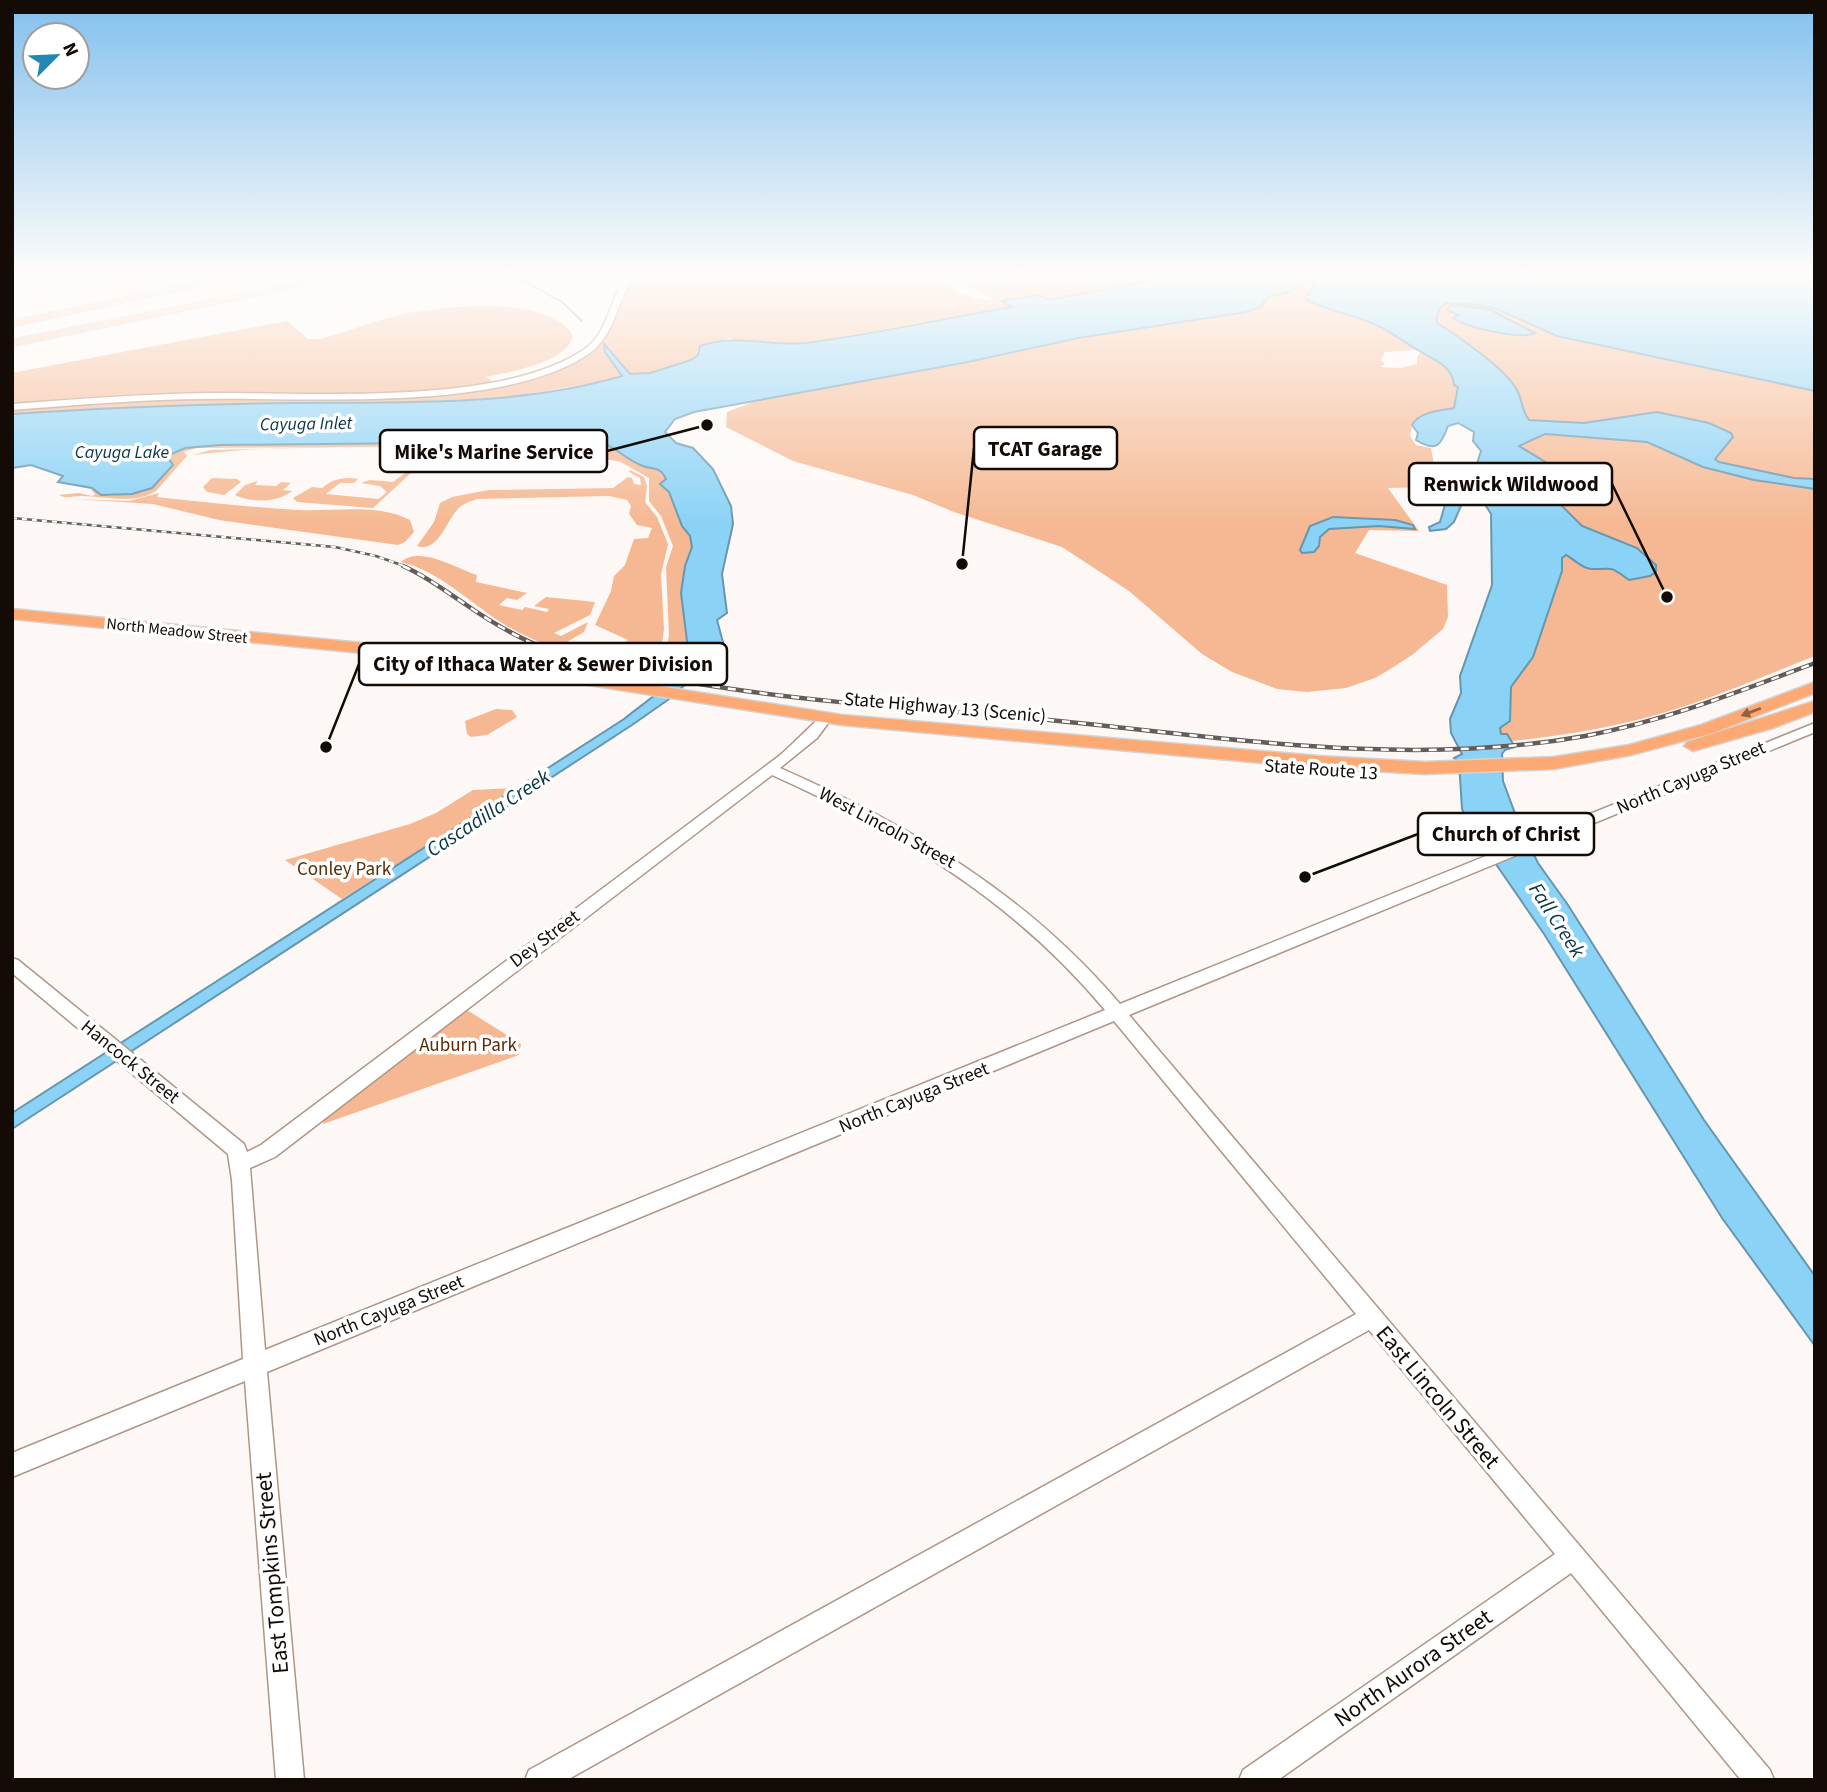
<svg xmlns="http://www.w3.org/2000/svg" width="1827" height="1792" viewBox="0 0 1827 1792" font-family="'Source Sans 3',sans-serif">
	<rect width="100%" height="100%" fill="#fdf8f5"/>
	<g fill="#f5b892">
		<path d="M 637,276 L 931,276 C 951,287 971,303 994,299 L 943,276 L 1173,276 L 1049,300 L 1038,295 L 1004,301 L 1012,307 L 805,343 L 765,344 L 730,338 L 697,351 L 698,355 L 691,360 L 650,373 L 510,397 L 370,404 L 156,406 L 12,414 L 12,373 L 287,321 L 308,339 L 321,339 C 349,331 376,320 404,314 C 444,306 550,294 573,336 C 567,363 509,372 486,377 L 494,382 C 530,373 570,365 597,338 L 631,281 Z"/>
		<path d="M 1306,281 L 1316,286 L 1306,296 C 1314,303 1321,304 1331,308 C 1359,318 1394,327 1414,350 L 1385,352 L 1381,360 L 1385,364 L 1380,367 L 1401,368 L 1417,364 L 1417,357 L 1421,352 L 1443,364 L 1458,387 L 1454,408 L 1425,414 L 1412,425 L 1410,436 L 1416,445 L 1431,448 L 1438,487 L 1388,488 L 1419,531 L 1369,530 L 1355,553 L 1447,585 L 1448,617 L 1443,629 L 1412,655 L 1392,668 L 1375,678 L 1346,688 L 1307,692 L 1277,689 L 1232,672 L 1202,654 L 1129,591 L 1062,547 L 954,512 L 913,495 L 793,461 L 726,427 L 727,412 L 761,399 L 968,362 L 1078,338 L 1229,315 L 1260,307 L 1269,297 L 1290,292 Z"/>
		<path d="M 1445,303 L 1471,304 L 1497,309 L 1557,336 L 1815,391 L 1815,656 C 1756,679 1698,705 1637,720 C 1584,733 1531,740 1477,744 L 1499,650 L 1496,415 L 1403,321 Z"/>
		<path d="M 599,441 L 610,445 L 625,457 L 660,469 L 666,479 L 660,484 L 669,492 L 682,526 L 690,536 L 692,547 L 685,566 L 681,593 L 689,657 L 686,666 L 672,659 L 666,651 L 669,635 L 666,567 L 673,546 L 661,516 L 649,501 L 649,478 L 621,462 L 604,459 L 598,449 L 587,446 L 560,453 L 488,446 L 196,448 L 184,452 L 187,456 L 156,491 C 133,505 106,496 81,496 C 72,496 67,499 59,495 L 78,493 L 93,496 L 95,494 L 91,490 L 93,489 L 109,496 L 143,492 L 170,453 L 185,448 L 220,445 Z"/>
		<path d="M 340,447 L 469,447 L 423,462 L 373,508 L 297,502 L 293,498 L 312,487 L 322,488 C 332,479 344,476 358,479 L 354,483 L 340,483 L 326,494 L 379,499 L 387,492 L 380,486 L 361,483 L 370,480 L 393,482 L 413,467 L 428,449 C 351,445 268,446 193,455 L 210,450 Z"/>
		<path d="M 630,470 L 644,477 L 647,486 L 645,502 L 657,517 L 668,544 L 661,575 L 664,629 L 661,652 L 665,660 L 684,669 L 675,676 C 614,665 555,656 502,623 C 469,602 439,571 401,562 C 420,545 457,569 477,575 L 476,582 L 527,593 L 517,600 L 507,598 L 499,605 L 522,610 L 525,607 L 547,612 L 549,609 L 534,606 L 546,597 L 595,602 L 590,615 L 554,633 L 561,636 L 588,622 L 584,632 L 567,642 L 578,647 L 581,645 L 594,651 L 609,653 L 628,640 L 595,625 L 611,591 L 614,576 L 625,565 L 634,539 L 648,538 L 652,528 L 637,525 L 629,514 L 631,506 L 627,500 L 609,496 L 478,499 C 470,501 462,504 457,510 C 446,522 438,553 417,546 L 434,522 L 440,503 L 452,497 L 488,490 L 613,488 L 628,477 L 632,478 L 634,484 L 641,485 L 640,478 L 629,472 Z"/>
		<path d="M 212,478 L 237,479 L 241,482 L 224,495 L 207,492 L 203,487 Z"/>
		<path d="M 258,481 L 255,485 L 276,486 L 281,482 L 291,483 L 283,490 L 292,491 C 277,503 252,503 235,495 L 245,485 Z"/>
		<path d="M 159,493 L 157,497 C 203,502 251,507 297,510 C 333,512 377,503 410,520 L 414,532 L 405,542 L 398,545 L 219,520 L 153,504 L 74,499 L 129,501 Z"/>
		<path d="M 496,709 L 512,710 L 517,717 L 487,735 L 471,737 L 467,734 L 465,721 Z"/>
		<path d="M 517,788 L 342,899 L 285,860 L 410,824 L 436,813 L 473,790 Z"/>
		<path d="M 467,1010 L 521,1044 L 519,1055 L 323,1124 L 324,1119 Z"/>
	</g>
	<g fill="#8ad2f6" stroke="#6796ae" stroke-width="2">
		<path d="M 1173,276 L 1312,276 L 1290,292 L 1269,297 L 1260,307 L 1246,312 L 1078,338 L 968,362 L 694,412 L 675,419 L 665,432 L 676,443 L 693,448 L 713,469 L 731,506 L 733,524 L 722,574 L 727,613 L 717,620 L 724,646 L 721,657 L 713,667 L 697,678 L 691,679 L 672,697 L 632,725 L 12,1129 L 12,1113 L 624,719 C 643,703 683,678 689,657 L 681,593 L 685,566 L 692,547 L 690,536 L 682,526 L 669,492 L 660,484 L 666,479 C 660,466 654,470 643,466 C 626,460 616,447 599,441 L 220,445 L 185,448 L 167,456 L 173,465 L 152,488 L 132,494 L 101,495 L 92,488 L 58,482 L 63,476 L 31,465 L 12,468 L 12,414 C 106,408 200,404 294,403 C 403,402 515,407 622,376 L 605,352 L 604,344 L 630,374 L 650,373 L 691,360 L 698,355 L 700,346 C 735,333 770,347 806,343 C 874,334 943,319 1011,307 L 1002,301 L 1038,295 L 1049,300 Z"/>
		<path d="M 1321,276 L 1815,276 L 1815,391 L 1557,336 L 1497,309 L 1471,304 L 1445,303 C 1439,307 1436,316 1437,323 C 1458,336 1506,369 1517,390 C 1523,401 1521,410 1529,420 L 1584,423 L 1657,412 L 1709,423 L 1731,433 L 1733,437 L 1715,459 L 1719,462 L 1794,478 L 1815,479 L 1815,489 L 1754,480 L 1703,467 L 1647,442 L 1545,434 L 1519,446 L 1547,463 L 1559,484 L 1552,493 L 1554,498 L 1582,526 L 1637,548 L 1656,565 L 1656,572 L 1650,576 L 1629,580 C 1607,564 1615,570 1591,569 C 1581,568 1574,559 1566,555 L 1562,558 L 1562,571 L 1533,657 L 1511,687 L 1510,721 L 1500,728 L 1501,734 L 1507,734 L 1515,747 L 1505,750 L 1502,754 L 1503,781 L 1519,824 L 1538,863 L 1568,905 L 1704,1120 L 1815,1276 L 1815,1346 L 1722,1218 L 1544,934 L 1469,825 L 1462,809 L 1459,762 L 1454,758 L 1462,754 L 1451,733 L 1450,719 L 1461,693 L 1460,676 L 1492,585 L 1491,514 L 1476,490 L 1473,476 L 1481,451 L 1473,441 L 1474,432 L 1458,423 L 1448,426 C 1441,445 1437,453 1416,440 L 1418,433 L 1412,425 C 1420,411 1440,411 1454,408 L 1458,387 L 1454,385 C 1453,367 1435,360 1421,352 C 1403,342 1389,329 1369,322 C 1349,314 1326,310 1307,300 L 1306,296 L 1315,286 L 1311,280 Z"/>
		<path d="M 1460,305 L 1491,310 L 1535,333 C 1523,340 1467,328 1453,318 L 1458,315 L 1447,310 L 1450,306 Z"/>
		<path d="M 1455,486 L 1462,486 L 1467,492 L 1454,522 L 1446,529 L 1430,531 L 1429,527 L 1440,522 L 1448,494 Z"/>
		<path d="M 1333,517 L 1395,520 L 1413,525 L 1415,529 L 1379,526 L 1329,529 L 1320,537 L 1319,546 L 1314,552 L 1302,553 L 1300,550 L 1310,526 Z"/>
	</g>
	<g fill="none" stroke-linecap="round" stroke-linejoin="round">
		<path stroke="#6796ae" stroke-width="2" d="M 519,278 L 562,302 L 582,321"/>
		<g stroke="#ae9687" stroke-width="3">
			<g id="secondary">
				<path d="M 628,276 L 635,276 C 617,299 615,335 590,353 C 502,413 314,397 209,399 C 143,399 78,405 12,410 L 12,404 C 78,399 143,394 209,393 C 309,392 504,407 586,348 C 609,331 609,297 628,276 Z"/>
				<path d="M 825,714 L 832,718 L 817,738 L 780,768 C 912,826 1026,894 1120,1004 L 1815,723 L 1815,732 L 1129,1015 L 1770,1770 L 1774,1780 L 1741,1780 L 1571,1573 L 1278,1780 L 1239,1780 L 1243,1770 L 1555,1554 L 1369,1330 L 567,1780 L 525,1780 L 529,1770 L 1356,1314 L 1114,1021 L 267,1372 L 304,1780 L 276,1780 L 245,1381 L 12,1477 L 12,1453 L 243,1359 L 232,1180 L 228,1154 L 12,973 L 12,958 L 18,960 L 244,1144 L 247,1152 L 261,1145 L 779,756 C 788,749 820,716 825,714 ZM 772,775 C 901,833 1013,900 1105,1010 L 265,1350 L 250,1168 L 275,1157 Z"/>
			</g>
		</g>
		<g stroke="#d5d3d2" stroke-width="3">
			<g id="primary">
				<path d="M 230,276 L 245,276 L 12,326 L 12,321 Z"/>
				<path d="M 334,276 L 349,276 L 12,346 L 12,340 Z"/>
			</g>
		</g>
		<g stroke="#d5d3d2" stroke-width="3">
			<g id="highway">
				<path d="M 12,609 L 424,649 L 842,715 L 1318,756 L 1425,762 L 1554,757 L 1629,745 L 1701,725 L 1815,682 L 1815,693 L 1713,733 L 1631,755 L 1554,769 L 1425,774 L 1318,768 L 842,725 L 424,659 L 12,619 Z"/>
				<path d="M 1815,701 L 1815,712 L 1773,728 L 1693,751 L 1684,746 L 1687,742 Z"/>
			</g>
		</g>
		<use href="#secondary" fill="#fff" fill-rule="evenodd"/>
		<use href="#primary" fill="#fecbab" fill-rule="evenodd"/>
		<use href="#highway" fill="#fda973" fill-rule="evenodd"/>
		<g stroke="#645c58" stroke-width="2.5">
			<path id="rail-far1" d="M 12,518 L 335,547 L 376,556 L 407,567"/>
		</g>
		<g stroke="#645c58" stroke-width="4.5">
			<path id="rail" d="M 403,566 C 426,576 445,591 465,604 C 495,625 527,643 562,655 C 599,667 638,673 676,680 C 782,699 889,707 996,715 C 1190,731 1391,771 1585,736 C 1665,721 1740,691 1815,663"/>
		</g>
		<use href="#rail-far1" stroke="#fff" stroke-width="2" stroke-dasharray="5" stroke-linecap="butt"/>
		<use href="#rail" stroke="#fff" stroke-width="2.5" stroke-dasharray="8" stroke-linecap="butt"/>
	</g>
	<defs><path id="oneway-solid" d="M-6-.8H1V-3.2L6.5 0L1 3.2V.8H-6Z" transform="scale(1.75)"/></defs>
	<use fill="#946242" href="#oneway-solid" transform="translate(1751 712) rotate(159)"/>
	<linearGradient id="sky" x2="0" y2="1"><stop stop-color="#82c0ee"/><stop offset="0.52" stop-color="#fefcfa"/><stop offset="1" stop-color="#fefcfa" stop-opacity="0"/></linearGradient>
	<rect width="1827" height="527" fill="url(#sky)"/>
	<g text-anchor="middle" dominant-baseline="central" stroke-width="7" stroke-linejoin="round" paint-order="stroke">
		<g font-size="16" fill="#140b06" stroke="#fff">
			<text transform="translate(177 631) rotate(6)">North Meadow Street</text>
		</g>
		<g font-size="18" font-style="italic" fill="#083446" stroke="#fff">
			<text transform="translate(306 424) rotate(-1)">Cayuga Inlet</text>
			<text x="122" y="452">Cayuga Lake</text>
		</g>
		<g font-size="19" fill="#140b06" stroke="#fff">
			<text transform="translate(945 708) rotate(5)">State Highway 13 (Scenic)</text>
			<text transform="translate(1321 770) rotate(4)">State Route 13</text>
			<text transform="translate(1691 778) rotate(-23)">North Cayuga Street</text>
			<text transform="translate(887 828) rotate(28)">West Lincoln Street</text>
			<text transform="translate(545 939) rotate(-37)">Dey Street</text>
			<text transform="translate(130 1062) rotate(39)">Hancock Street</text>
			<text transform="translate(914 1098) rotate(-22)">North Cayuga Street</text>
			<text transform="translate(389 1311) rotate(-22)">North Cayuga Street</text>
		</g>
		<g font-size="19" fill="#5a2b05" stroke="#fff">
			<text x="344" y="869">Conley Park</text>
			<text x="468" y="1045">Auburn Park</text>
		</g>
		<g font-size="21" font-style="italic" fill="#083446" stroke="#fff">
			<text transform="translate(488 813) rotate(-33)">Cascadilla Creek</text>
			<text transform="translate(1557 920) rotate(57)">Fall Creek</text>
		</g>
		<g font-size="23" fill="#140b06" stroke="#fff">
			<text transform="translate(1438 1397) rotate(50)">East Lincoln Street</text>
			<text transform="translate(272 1573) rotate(-95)">East Tompkins Street</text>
			<text transform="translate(1413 1668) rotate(-35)">North Aurora Street</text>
		</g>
	</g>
	<path fill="none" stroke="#140b06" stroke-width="2.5" d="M962 564L974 448M707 425L607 451M1667 597L1612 484M326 747L359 664M1305 877L1418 834"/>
	<g fill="#140b06" stroke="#fff" stroke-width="2.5">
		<circle cx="962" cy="564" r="7"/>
		<circle cx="707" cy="425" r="7"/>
		<circle cx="1667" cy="597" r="7"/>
		<circle cx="326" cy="747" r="7"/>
		<circle cx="1305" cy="877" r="7"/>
	</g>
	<g fill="#fff" stroke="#140b06" stroke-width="2.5">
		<rect x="974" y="427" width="143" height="42" rx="7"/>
		<rect x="380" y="430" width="227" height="42" rx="7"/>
		<rect x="1409" y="463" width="203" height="42" rx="7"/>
		<rect x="359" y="643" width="368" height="42" rx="7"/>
		<rect x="1418" y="813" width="176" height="42" rx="7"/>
	</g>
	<g font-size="21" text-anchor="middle" font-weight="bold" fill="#140b06">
		<text x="1045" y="456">TCAT Garage</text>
		<text x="494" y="459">Mike's Marine Service</text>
		<text x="1511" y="491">Renwick Wildwood</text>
		<text x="543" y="671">City of Ithaca Water &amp; Sewer Division</text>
		<text x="1506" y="841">Church of Christ</text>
	</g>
	<rect width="1827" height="1792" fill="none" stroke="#140b06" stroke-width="28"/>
	<g transform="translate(56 56) rotate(66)"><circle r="33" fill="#ffffff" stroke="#a19d9b" stroke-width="2"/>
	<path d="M0-5L12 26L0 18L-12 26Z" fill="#2288b1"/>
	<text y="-10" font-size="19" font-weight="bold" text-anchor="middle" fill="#140b06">N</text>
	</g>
</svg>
